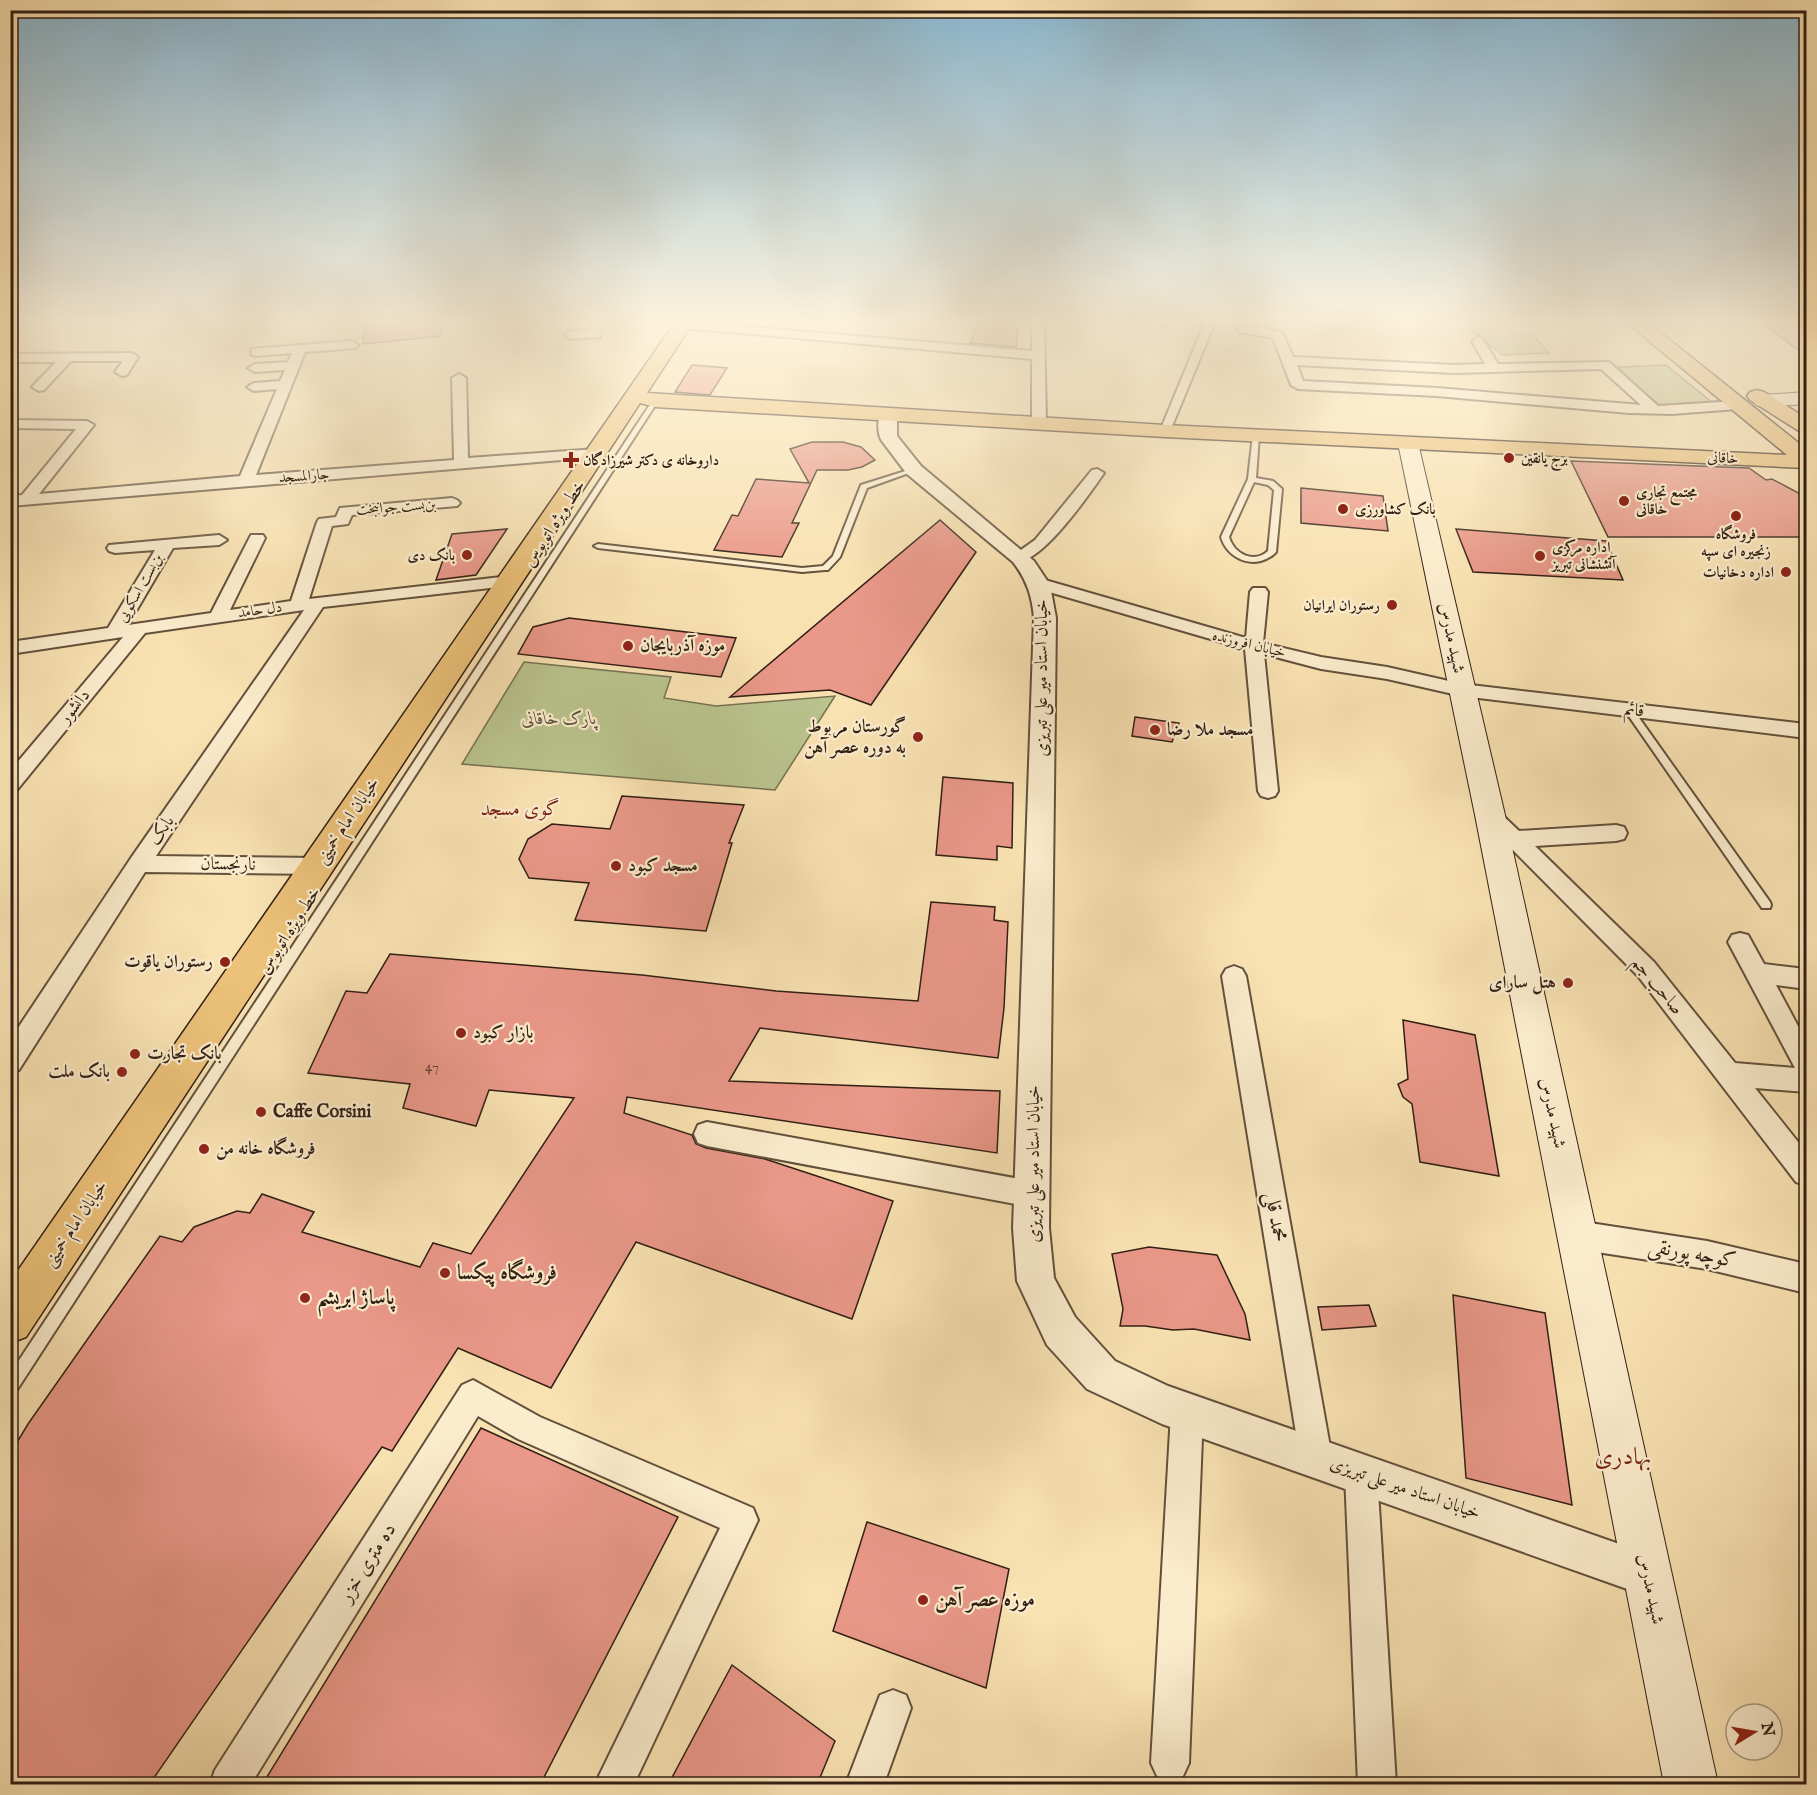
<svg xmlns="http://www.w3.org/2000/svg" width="1817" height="1795" viewBox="0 0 1817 1795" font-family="'IM FELL English',Amiri,serif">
	<rect width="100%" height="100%" fill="#f9e2b2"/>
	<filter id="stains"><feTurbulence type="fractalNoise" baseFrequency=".00333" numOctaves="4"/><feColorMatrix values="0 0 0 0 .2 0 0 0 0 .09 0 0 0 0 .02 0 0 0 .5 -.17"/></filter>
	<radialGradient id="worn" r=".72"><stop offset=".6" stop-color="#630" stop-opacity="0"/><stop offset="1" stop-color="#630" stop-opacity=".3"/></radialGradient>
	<g fill="#bac48e" stroke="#767251" stroke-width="1.5">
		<path d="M 1461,321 L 1501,321 L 1516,334 L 1532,334 L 1549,353 L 1502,355 Z"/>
		<path d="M 1666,365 L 1714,404 L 1642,406 L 1600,368 Z"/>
		<path d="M 524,662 L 671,677 L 664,698 L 716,706 L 835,696 L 775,790 L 462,764 Z"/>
	</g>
	<g fill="#ea9889" stroke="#311f14" stroke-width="1.5">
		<path d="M 366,321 L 440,321 L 441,336 L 363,344 Z"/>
		<path d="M 980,321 L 1010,321 L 1018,329 L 1016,347 L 970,343 Z"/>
		<path d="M 1760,321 L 1797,321 L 1806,328 L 1806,356 Z"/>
		<path d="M 692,365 L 727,368 L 710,395 L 675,392 Z"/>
		<path d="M 812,442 L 843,442 L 861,447 L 875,460 L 862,467 L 848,470 L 817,470 L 792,523 L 799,523 L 782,557 L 714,550 L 732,515 L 738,516 L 756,479 L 809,483 L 790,449 Z"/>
		<path d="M 1571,461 L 1749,468 L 1766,480 L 1772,479 L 1806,497 L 1806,537 L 1608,537 Z"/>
		<path d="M 1301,488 L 1383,496 L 1388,531 L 1301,523 Z"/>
		<path d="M 940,520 L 976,552 L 871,705 L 830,690 L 730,697 Z"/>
		<path d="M 507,529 L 476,575 L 436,580 L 452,534 Z"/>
		<path d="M 1456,529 L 1606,541 L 1623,580 L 1473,572 Z"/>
		<path d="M 569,618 L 736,638 L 721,677 L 518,654 L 533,627 Z"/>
		<path d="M 1135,717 L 1179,723 L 1172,742 L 1132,736 Z"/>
		<path d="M 943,777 L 1013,783 L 1012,848 L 997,846 L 997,860 L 936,855 Z"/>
		<path d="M 622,796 L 744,805 L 729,843 L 732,843 L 706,931 L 575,920 L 589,883 L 529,878 L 519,859 L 528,839 L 552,824 L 610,829 Z"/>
		<path d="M 931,902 L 995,907 L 994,920 L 1008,922 L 1004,1008 L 998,1058 L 760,1028 L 729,1081 L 1000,1091 L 997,1153 L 627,1097 L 624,1113 L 692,1135 L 696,1144 L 706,1148 L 765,1159 L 893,1201 L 852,1319 L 636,1242 L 551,1388 L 458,1348 L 392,1451 L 382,1447 L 149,1785 L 10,1785 L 10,1454 L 28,1424 L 160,1236 L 182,1242 L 194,1227 L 237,1211 L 250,1213 L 262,1194 L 314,1212 L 302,1232 L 420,1267 L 433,1243 L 471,1254 L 574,1098 L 489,1090 L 476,1126 L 403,1108 L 410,1084 L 308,1073 L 346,991 L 367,993 L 390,954 L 642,975 L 776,991 L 918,1001 Z"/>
		<path d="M 1403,1020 L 1475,1035 L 1499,1176 L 1420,1162 L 1412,1104 L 1403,1097 L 1398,1084 L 1408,1079 Z"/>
		<path d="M 1149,1247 L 1217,1255 L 1245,1314 L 1250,1340 L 1194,1329 L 1173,1330 L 1145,1326 L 1120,1326 L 1123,1309 L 1112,1254 Z"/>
		<path d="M 1453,1295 L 1545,1313 L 1572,1505 L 1466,1478 Z"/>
		<path d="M 1369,1305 L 1376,1326 L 1322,1330 L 1318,1307 Z"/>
		<path d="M 481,1428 L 678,1517 L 540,1785 L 262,1785 Z"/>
		<path d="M 867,1522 L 1009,1569 L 986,1688 L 833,1631 Z"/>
		<path d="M 732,1665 L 835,1741 L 817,1785 L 668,1785 Z"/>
	</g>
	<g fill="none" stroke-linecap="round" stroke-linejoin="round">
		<g stroke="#63503c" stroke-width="4">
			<g id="service">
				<path d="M 653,400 L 658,401 L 15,1393 L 10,1395 L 10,1374 Z"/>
				<path d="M 1256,433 L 1259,435 L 1256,478 L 1273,481 L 1282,489 L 1276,552 C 1258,571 1228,561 1221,537 L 1248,479 L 1253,435 ZM 1254,482 L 1268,485 L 1274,490 L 1268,551 C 1254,564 1234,554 1229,537 Z"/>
				<path d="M 912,469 L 917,470 L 867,488 L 840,557 L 828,570 L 825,570 L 802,572 L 598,548 L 594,546 L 598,544 L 802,568 L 823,566 L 833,556 L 861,485 Z"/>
				<path d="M 1629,707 L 1632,708 L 1770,902 L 1771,905 L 1770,908 L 1762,908 L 1626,712 L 1626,708 Z"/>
			</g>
		</g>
		<g stroke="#63503c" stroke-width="4">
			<path id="pedestrian" d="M 1202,321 L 1211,321 L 1213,327 L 1170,431 L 1161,433 L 1160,431 L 1203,327 Z"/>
		</g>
		<g stroke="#63503c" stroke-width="4">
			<g id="minor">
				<path d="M 16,321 L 30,321 L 10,335 L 10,325 Z"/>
				<path d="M 591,321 L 603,321 L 600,337 L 571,339 L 565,335 L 571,331 L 590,330 Z"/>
				<path d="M 678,321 L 1032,351 L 1032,321 L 1044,321 L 1046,424 L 1039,428 L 1032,424 L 1032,359 L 682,328 L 676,324 Z"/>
				<path d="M 1157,321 L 1172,321 L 1172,322 L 1166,326 Z"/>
				<path d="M 1243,325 L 1282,332 L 1293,357 L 1454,365 L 1485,364 L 1472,341 L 1478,337 L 1482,338 L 1498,364 L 1609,362 L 1658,406 L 1737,401 L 1744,405 L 1737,409 L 1672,414 L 1629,413 L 1437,396 L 1298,389 L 1291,385 L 1273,338 L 1239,332 L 1237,329 ZM 1297,365 L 1454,373 L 1601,369 L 1641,405 L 1437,388 L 1303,381 Z"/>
				<path d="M 352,341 L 358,345 L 356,348 L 305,352 L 256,475 L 454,460 L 452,378 L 459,374 L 466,378 L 468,458 L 597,449 L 604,453 L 597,457 L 10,506 L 10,496 L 22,495 L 76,429 L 10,428 L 10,420 L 87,421 L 94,425 L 39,494 L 240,476 L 277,389 L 254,391 L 247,387 L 254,383 L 280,381 L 285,370 L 255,372 L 248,368 L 255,364 L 288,362 L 292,353 L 257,356 L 252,355 L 251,352 L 252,349 Z"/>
				<path d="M 132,353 L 138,357 L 127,375 L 122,376 L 115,372 L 123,361 L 71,361 L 44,390 L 39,391 L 32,387 L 56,362 L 10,362 L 10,354 Z"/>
				<path d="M 1097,469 L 1104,473 C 1090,493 1039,568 1014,561 L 1012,558 L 1014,555 L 1035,540 L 1092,470 Z"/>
				<path d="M 452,498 L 457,500 L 460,503 L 457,506 L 352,515 L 348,524 L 332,526 L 309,599 L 510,576 L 516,577 L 518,581 L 516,585 L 323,607 L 156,856 L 317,858 L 325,860 L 328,866 L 325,872 L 317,874 L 145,872 L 19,1070 L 10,1073 L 10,1040 L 131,858 L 304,610 L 145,633 L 17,790 L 10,792 L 10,771 L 123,637 L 10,654 L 10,642 L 108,628 L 155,550 L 115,553 L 109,551 L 107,548 L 109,545 L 219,535 L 227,540 L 219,545 L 173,548 L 128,625 L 211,613 L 251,535 L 263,535 L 265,538 L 230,610 L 291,601 L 317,522 L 319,519 L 336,517 L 340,508 Z"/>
				<path d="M 1038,578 L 1246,638 L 1250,592 L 1253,588 L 1265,588 L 1268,592 L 1263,643 L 1321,657 L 1387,667 L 1462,684 L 1806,724 L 1806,738 L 1462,696 L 1387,679 L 1321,669 L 1264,654 L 1278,791 L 1275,796 L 1268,798 L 1261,796 L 1258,791 L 1245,649 L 1032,587 L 1030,583 L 1032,579 Z"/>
				<path d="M 1490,807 L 1497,810 L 1519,831 L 1616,825 L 1624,827 L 1627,833 L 1624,839 L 1616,841 L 1535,846 L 1654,962 L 1735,1063 L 1795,1068 L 1728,942 L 1732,935 L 1740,933 L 1748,935 L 1764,964 L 1806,969 L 1806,989 L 1776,985 L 1806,1041 L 1806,1092 L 1755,1088 L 1806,1152 L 1806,1186 L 1796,1182 L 1638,976 L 1483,820 L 1479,815 L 1483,810 Z"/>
				<path d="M 1234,966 L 1242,969 L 1246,976 L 1332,1458 L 1327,1469 L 1316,1474 L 1305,1469 L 1300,1458 L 1222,976 L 1226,969 Z"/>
				<path d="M 707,1122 L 1031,1181 L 1041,1184 L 1045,1194 L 1041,1204 L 1031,1207 L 707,1146 L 698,1143 L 694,1134 L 698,1125 Z"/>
				<path d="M 1577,1221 L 1707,1241 L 1806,1264 L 1806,1293 L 1707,1269 L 1577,1249 L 1567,1245 L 1563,1235 L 1567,1225 Z"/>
				<path d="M 473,1380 L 540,1417 L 753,1508 L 758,1520 L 634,1784 L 595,1784 L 720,1528 L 518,1439 L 478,1416 L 251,1784 L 210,1784 L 215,1770 L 462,1385 Z"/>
				<path d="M 1187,1397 L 1198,1402 L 1203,1413 L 1189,1763 L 1183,1776 L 1170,1782 L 1157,1776 L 1151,1763 L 1171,1413 L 1176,1402 Z"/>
				<path d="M 1361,1458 L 1373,1462 L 1377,1474 L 1396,1784 L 1358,1784 L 1345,1474 L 1349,1462 Z"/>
				<path d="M 893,1690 L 906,1695 L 911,1708 L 884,1784 L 846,1784 L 880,1695 Z"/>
			</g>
		</g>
		<g stroke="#63503c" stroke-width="4">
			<path id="tertiary" d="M 888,410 L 894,411 L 897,415 L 897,436 L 921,466 L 1034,561 L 1050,585 L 1056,618 L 1049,1228 L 1054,1278 L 1075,1317 L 1115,1361 L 1168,1386 L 1662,1559 L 1669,1574 L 1662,1589 L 1647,1596 L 1162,1424 L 1087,1389 L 1047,1345 L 1017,1281 L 1013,1228 L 1034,618 C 1032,596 1027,580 1013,562 L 907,474 L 882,441 C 877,434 877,418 882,411 Z"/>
		</g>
		<g stroke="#311f14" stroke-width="2">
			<g id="secondary">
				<path d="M 1806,392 L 1806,404 L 1763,407 L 1756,405 L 1753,401 L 1756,397 L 1763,395 Z"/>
				<path d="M 1408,437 L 1415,439 L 1418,443 L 1505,815 L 1718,1784 L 1664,1784 L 1475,815 L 1398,443 L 1401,439 Z"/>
			</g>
		</g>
		<g stroke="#311f14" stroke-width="3">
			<g id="primary">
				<path d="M 10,321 L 26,321 L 23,325 L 10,327 Z"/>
				<path d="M 676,321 L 694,321 L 647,393 L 1165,425 L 1787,455 L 1625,321 L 1646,321 L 1806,449 L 1806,468 L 1165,437 L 655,407 L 640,403 L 26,1337 L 10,1343 L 10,1282 Z"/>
				<path d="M 1757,390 L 1764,392 L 1806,418 L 1806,433 L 1799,431 L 1750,400 L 1747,396 L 1750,392 Z"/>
			</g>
		</g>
		<use href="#service" fill="#fbeccd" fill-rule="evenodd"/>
		<use href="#pedestrian" fill="#fbeccd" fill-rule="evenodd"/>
		<use href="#minor" fill="#fbeccd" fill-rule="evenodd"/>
		<use href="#tertiary" fill="#fbeccd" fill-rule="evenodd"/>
		<use href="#secondary" fill="#fbeccd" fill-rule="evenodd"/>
		<use href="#primary" fill="#ecc179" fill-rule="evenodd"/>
	</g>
	<linearGradient id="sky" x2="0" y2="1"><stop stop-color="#8ab8d2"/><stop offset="0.56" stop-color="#fcf2dc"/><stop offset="1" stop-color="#fcf2dc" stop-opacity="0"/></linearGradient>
	<rect width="1817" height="573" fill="url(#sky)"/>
	<g fill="#8f2418" stroke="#fbeccd" stroke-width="2">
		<circle cx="1509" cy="458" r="6"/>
		<path d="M568 451h6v6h6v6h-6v6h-6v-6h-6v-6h6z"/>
		<circle cx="1624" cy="501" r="6"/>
		<circle cx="1343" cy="509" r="6"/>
		<circle cx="1736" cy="516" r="6"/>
		<circle cx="467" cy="555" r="6"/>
		<circle cx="1540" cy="556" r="6"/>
		<circle cx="1786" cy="572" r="6"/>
		<circle cx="1392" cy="605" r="6"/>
		<circle cx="628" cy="646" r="6"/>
		<circle cx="1155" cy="730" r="6"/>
		<circle cx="918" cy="737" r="6"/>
		<circle cx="616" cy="866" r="6"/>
		<circle cx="225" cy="962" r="6"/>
		<circle cx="1568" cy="983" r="6"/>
		<circle cx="461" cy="1033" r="6"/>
		<circle cx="135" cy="1054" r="6"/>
		<circle cx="122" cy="1072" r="6"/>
		<circle cx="261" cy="1112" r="6"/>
		<circle cx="204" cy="1149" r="6"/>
		<circle cx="445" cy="1273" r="6"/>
		<circle cx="305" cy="1298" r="6"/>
		<circle cx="923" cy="1600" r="6"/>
	</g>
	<g text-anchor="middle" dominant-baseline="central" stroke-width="4.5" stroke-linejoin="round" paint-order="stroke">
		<g font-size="15" font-weight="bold" fill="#311f14" stroke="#fbeccd" text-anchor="start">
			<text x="1521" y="458">برج یانقین</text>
			<text x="583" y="460">داروخانه ی دکتر شیرزادگان</text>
			<text x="1636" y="492">مجتمع تجاری<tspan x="1636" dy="17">خاقانی</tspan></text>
			<text x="1355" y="509">بانک کشاورزی</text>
			<text x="1736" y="534" text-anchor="middle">فروشگاه<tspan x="1736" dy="17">زنجیره ای سپه</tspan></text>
			<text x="1552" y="547">اداره مرکزی<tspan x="1552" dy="17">آتشنشانی تبریز</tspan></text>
			<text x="455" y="555" text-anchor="end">بانک دی</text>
			<text x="1774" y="572" text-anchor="end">اداره دخانیات</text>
			<text x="1380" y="605" text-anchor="end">رستوران ایرانیان</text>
		</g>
		<g font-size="15" fill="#311f14" stroke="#fbeccd">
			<text transform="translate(1723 458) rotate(3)">خاقانی</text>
			<text transform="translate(304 476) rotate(-4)">جارالمسجد</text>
			<text transform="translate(396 507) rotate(-4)">بن‌بست جوانبخت</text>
			<text transform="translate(140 588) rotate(-60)">بن‌بست اسکویی</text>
			<text transform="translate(260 610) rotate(-8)">دل حامد</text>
			<text transform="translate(1249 644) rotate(14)">خیابان افروزنده</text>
		</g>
		<g font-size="15" fill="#5f3d31">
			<text x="432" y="1066">47</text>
		</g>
		<g font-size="18" fill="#311f14" stroke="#fbeccd">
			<text transform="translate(555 524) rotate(-57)">خط ویژه اتوبوس</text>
			<text transform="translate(1451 638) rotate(78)">شهید مدرس</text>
			<text transform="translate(1042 678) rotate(-90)">خیابان استاد میر علی تبریزی</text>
			<text transform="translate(75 707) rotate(-51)">دانشور</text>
			<text transform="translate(1634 711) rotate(7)">قائم</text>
			<text transform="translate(348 821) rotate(-56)">خیابان امام خمینی</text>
			<text transform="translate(162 831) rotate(-56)">بابک</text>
			<text transform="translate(228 865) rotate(1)">نارنجستان</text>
			<text transform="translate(290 931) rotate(-57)">خط ویژه اتوبوس</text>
			<text transform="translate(1657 986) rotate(50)">صاحب جم</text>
			<text transform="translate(1552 1113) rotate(78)">شهید مدرس</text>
			<text transform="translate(1034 1164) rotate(-90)">خیابان استاد میر علی تبریزی</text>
			<text transform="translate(76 1224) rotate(-56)">خیابان امام خمینی</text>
			<text transform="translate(1405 1489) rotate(19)">خیابان استاد میر علی تبریزی</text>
			<text transform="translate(1650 1589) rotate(78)">شهید مدرس</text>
		</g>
		<g font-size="18" font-weight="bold" fill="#311f14" stroke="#fbeccd" text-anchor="start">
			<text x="640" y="646">موزه آذربایجان</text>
			<text x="906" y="727" text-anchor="end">گورستان مربوط<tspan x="906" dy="21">به دوره عصر آهن</tspan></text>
			<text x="1167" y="730">مسجد ملا رضا</text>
			<text x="628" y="866">مسجد کبود</text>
			<text x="213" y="962" text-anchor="end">رستوران یاقوت</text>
			<text x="1556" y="983" text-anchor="end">هتل سارای</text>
			<text x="473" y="1033">بازار کبود</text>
			<text x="147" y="1054">بانک تجارت</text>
			<text x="110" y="1072" text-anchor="end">بانک ملت</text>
			<text x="273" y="1112">Caffe Corsini</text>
			<text x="216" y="1149">فروشگاه خانه من</text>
		</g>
		<g font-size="18" font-style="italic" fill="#5a5139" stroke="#fbeccd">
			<text x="559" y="719">پارک خاقانی</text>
		</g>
		<g font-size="20" fill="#7a1f14" stroke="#fbeccd">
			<text x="520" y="809">گوی مسجد</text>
		</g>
		<g font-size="21" fill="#311f14" stroke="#fbeccd">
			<text transform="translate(1275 1217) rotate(80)">محمد قلی</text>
			<text transform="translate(1692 1254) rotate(10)">کوچه پورنقی</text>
			<text transform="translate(368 1563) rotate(-58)">ده متری خزر</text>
		</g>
		<g font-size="21" font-weight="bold" fill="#311f14" stroke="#fbeccd" text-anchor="start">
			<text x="457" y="1273">فروشگاه پیکسا</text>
			<text x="317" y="1298">پاساژ ابریشم</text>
			<text x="935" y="1600">موزه عصر آهن</text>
		</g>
		<g font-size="24" fill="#7a1f14" stroke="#fbeccd">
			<text x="1623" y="1457">بهادری</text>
		</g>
	</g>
	<rect width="1817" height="1795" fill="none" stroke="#f9e2b2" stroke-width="36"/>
	<rect x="12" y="12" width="1793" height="1771" fill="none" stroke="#311f14" stroke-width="3"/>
	<rect x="18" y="18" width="1781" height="1759" fill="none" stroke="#311f14" stroke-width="1.5"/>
	<g transform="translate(1754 1732) rotate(79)"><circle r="28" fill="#fbeccd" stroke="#aa9a83" stroke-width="1.5"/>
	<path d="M0-4.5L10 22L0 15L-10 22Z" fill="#8f2418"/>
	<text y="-9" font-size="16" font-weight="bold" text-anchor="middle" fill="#311f14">N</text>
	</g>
	<rect width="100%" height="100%" filter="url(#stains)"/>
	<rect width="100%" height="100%" fill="url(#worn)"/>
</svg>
